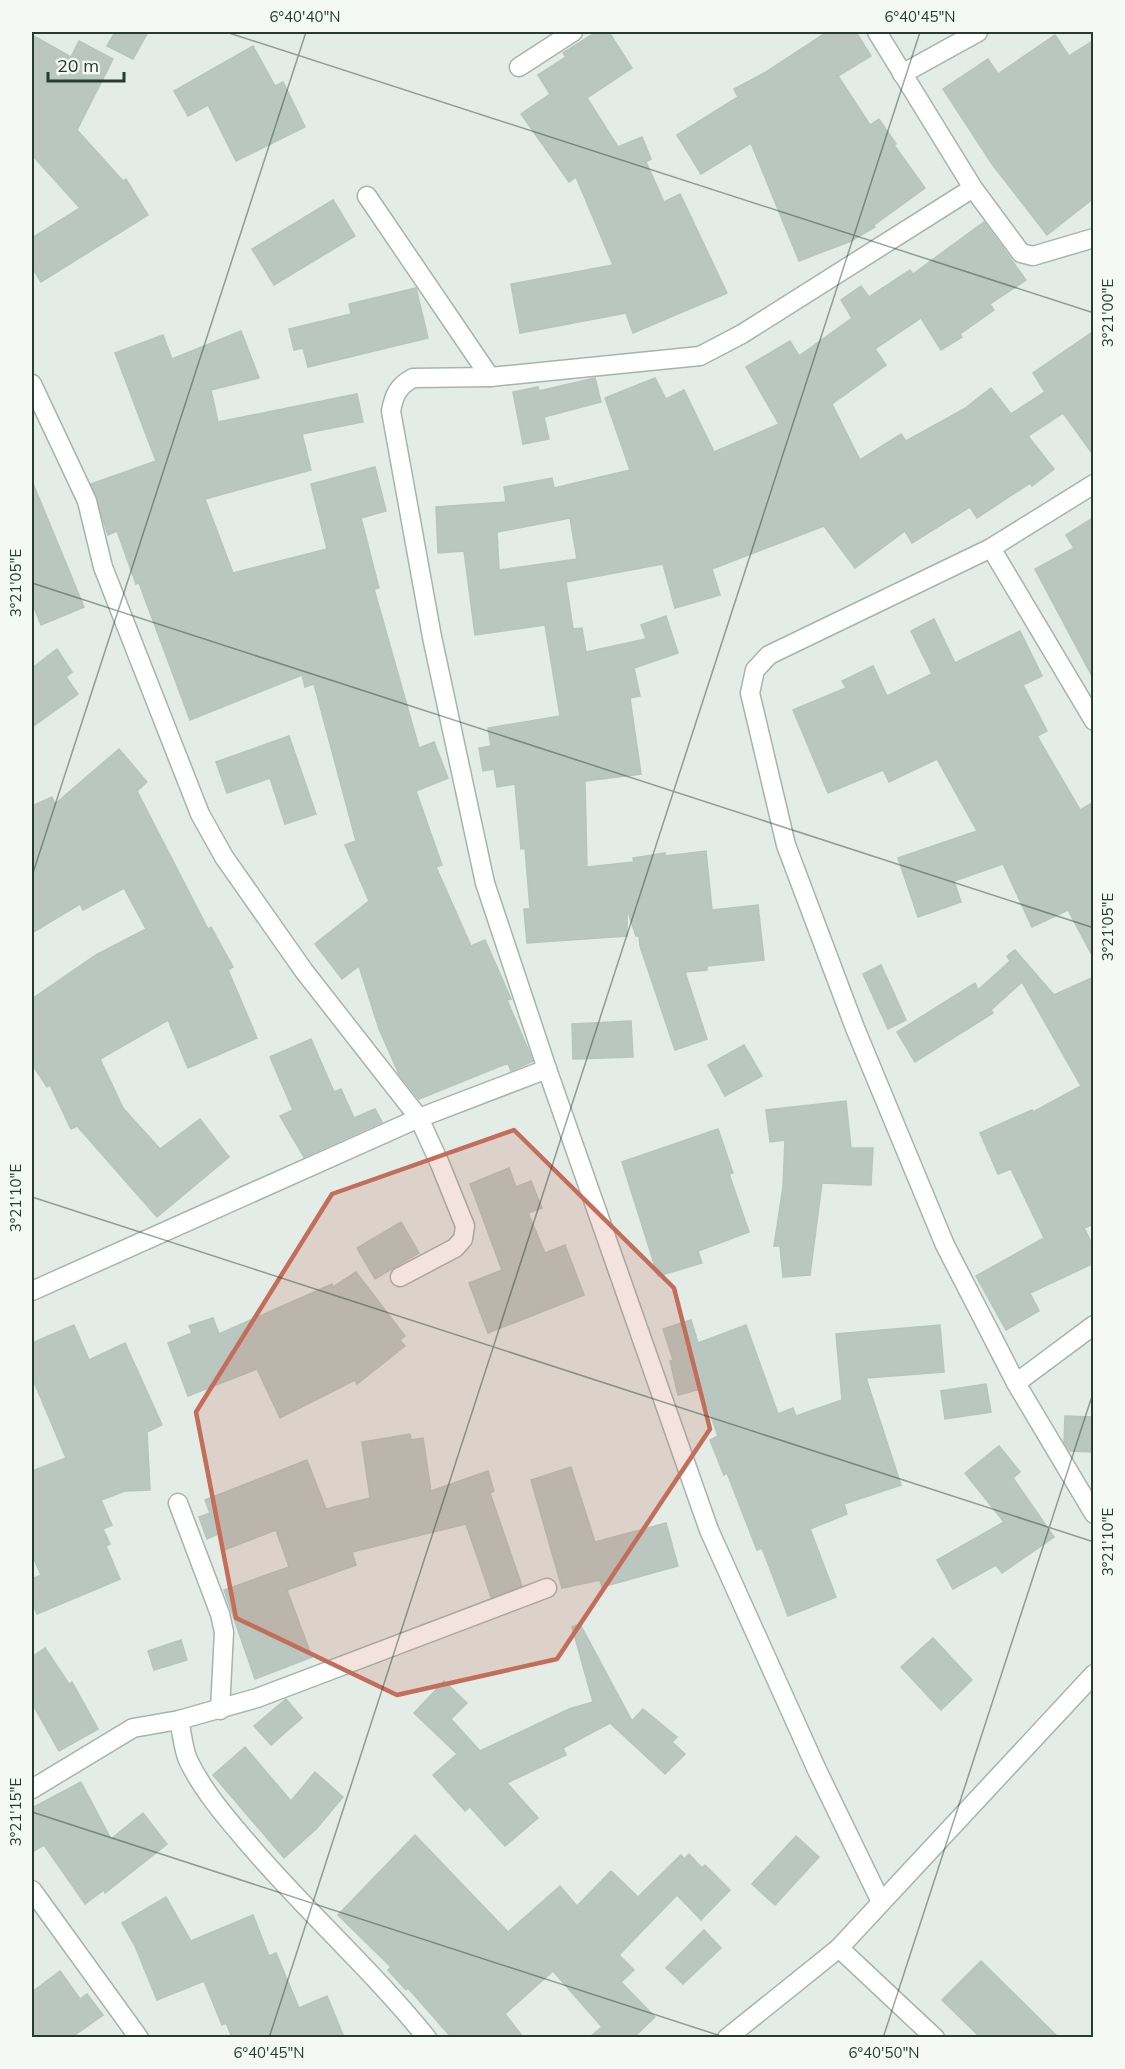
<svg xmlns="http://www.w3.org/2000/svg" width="1125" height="2069" viewBox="0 0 1125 2069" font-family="Mulish,sans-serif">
	<rect width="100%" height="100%" fill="#e3ece7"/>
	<g fill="#b9c7c0" stroke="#b6c5be" stroke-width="1.5" fill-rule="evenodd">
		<path d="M 115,32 L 148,32 L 133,59 L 107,46 Z"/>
		<path d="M 596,32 L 609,32 L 632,68 L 587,98 L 618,147 L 642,137 L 651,159 L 646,162 L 664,202 L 680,194 L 727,293 L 633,333 L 626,313 L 520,333 L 511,284 L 613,265 L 576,177 L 569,182 L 521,114 L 550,94 L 538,75 L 566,57 L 563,53 Z"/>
		<path d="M 827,32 L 856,32 L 871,56 L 838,76 L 870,125 L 879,119 L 896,144 L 894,145 L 925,188 L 874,225 L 875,227 L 851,241 L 799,261 L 751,143 L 701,174 L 677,135 L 738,97 L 734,89 L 766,72 Z"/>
		<path d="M 32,35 L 71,57 L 79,41 L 113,59 L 77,130 L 123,181 L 126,179 L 148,215 L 41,282 L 32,267 L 32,238 L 80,208 L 32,155 Z"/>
		<path d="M 1055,35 L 1069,56 L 1094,40 L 1094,198 L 1047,235 L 992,164 L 943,89 L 988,59 L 998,74 Z"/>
		<path d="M 253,46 L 275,86 L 283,82 L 305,127 L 236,161 L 208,105 L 188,116 L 174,91 Z"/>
		<path d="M 333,200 L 355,236 L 274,285 L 252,249 Z"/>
		<path d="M 984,222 L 1026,280 L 990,304 L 994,310 L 960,334 L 962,337 L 941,350 L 921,318 L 875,349 L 886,365 L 832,404 L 860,460 L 901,434 L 906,441 L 964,409 L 991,388 L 1011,414 L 1045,392 L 1033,373 L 1094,331 L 1094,456 L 1063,413 L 1028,436 L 1054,469 L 1032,486 L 1030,483 L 977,518 L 970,507 L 912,543 L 905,531 L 855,568 L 824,526 L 712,569 L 720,595 L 675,608 L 663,564 L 566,582 L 573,629 L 582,628 L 586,652 L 646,639 L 641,625 L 666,616 L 678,653 L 634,668 L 640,696 L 630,698 L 641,774 L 585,781 L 587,867 L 634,862 L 633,858 L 665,853 L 665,856 L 706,851 L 712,910 L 758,905 L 764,960 L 707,966 L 707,970 L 685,972 L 707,1039 L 675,1050 L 640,946 L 639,936 L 636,936 L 627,909 L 627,936 L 527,943 L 524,909 L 530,909 L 525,848 L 521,849 L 515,784 L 497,787 L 494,769 L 483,771 L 479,748 L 491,746 L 488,728 L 560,716 L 545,625 L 475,635 L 464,551 L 438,553 L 436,507 L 506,502 L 504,487 L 552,478 L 554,488 L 630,470 L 605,398 L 655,378 L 666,399 L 684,390 L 714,452 L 779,424 L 746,367 L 790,341 L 799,356 L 852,318 L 841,300 L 861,286 L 869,297 L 910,270 L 913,274 ZM 570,518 L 577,559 L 499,570 L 497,532 Z"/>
		<path d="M 416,288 L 428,338 L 308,367 L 303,348 L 294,350 L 289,329 L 351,314 L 349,304 Z"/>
		<path d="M 241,331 L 259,378 L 211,390 L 218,422 L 357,394 L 363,422 L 302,434 L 311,470 L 205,499 L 233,573 L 327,549 L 311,484 L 375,467 L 386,511 L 361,518 L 379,588 L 374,589 L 419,748 L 434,742 L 448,778 L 416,791 L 442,865 L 436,867 L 471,946 L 485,940 L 511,999 L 507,1000 L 533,1061 L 511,1071 L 508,1063 L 419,1099 L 399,1074 L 379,1029 L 359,966 L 342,979 L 315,944 L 369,901 L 345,845 L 356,841 L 314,684 L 305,687 L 302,675 L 190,720 L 139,583 L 136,584 L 117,531 L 108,535 L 91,484 L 156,461 L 115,353 L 163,335 L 172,359 Z"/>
		<path d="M 595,378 L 601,402 L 544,417 L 549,439 L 523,444 L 513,392 L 538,387 L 539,391 Z"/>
		<path d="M 32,481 L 84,607 L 41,625 L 32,602 Z"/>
		<path d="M 1094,517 L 1094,680 L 1035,569 L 1074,548 L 1066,535 Z"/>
		<path d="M 934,619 L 955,663 L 1020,631 L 1042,676 L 1023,685 L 1047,731 L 1037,736 L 1080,810 L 1094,802 L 1094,959 L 1068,910 L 1032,927 L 1003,864 L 954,881 L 961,902 L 918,917 L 898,858 L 977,831 L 937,759 L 889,782 L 883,770 L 828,793 L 793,710 L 846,688 L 842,681 L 873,666 L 887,696 L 932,674 L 911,631 Z"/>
		<path d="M 57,649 L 72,672 L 66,677 L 78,694 L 32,727 L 32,668 Z"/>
		<path d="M 289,736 L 316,814 L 285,824 L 270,778 L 227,793 L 216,762 Z"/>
		<path d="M 119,749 L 147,782 L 137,791 L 208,929 L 211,927 L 233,967 L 228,970 L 257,1038 L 188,1068 L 168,1020 L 100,1059 L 123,1108 L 160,1149 L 200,1119 L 229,1157 L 157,1217 L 77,1126 L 71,1129 L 50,1085 L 47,1087 L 32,1064 L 32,999 L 96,955 L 146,929 L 124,888 L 83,910 L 80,904 L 32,933 L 32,806 L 52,797 L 55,804 Z"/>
		<path d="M 1015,950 L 1054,995 L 1094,977 L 1094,1224 L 1084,1228 L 1094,1248 L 1094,1263 L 1030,1293 L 1039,1311 L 1006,1330 L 976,1276 L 1044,1238 L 1011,1169 L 998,1174 L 980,1133 L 1032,1110 L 1033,1112 L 1081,1086 L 1022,982 L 991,1010 L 993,1013 L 915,1062 L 897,1032 L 975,983 L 978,990 L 1010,961 L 1007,956 Z"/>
		<path d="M 881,965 L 906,1020 L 888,1029 L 863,974 Z"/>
		<path d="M 631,1021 L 633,1057 L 573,1059 L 572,1024 Z"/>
		<path d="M 311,1039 L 334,1092 L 341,1089 L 354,1118 L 375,1109 L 382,1122 L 304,1157 L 280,1116 L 293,1110 L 270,1057 Z"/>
		<path d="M 744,1045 L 762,1076 L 725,1096 L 708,1065 Z"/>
		<path d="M 846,1101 L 851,1148 L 873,1148 L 871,1185 L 822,1183 L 810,1275 L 783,1277 L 780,1246 L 774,1246 L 783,1187 L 785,1140 L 770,1142 L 766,1110 Z"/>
		<path d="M 718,1129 L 733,1173 L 729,1174 L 749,1232 L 698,1251 L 702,1263 L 658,1276 L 622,1162 Z"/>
		<path d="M 509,1168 L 516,1187 L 531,1181 L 542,1208 L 528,1213 L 545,1253 L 565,1245 L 584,1295 L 488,1333 L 469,1283 L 502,1270 L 470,1184 Z"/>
		<path d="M 401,1222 L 419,1253 L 375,1279 L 357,1248 Z"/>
		<path d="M 356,1272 L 405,1336 L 400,1340 L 405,1346 L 357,1384 L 355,1380 L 280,1418 L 257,1369 L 188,1396 L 168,1343 L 192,1333 L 189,1326 L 213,1318 L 219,1334 L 332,1284 L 333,1287 Z"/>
		<path d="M 691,1320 L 698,1343 L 746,1325 L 778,1414 L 793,1408 L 796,1416 L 842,1400 L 836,1334 L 940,1325 L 944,1372 L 866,1378 L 901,1485 L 844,1504 L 847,1514 L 810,1529 L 836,1597 L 788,1616 L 762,1548 L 757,1550 L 727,1473 L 724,1475 L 710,1440 L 718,1436 L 701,1389 L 678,1395 L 670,1361 L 673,1360 L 663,1329 Z"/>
		<path d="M 74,1325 L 89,1360 L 125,1343 L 162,1425 L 147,1432 L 150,1490 L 125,1491 L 101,1500 L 112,1525 L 103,1529 L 110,1544 L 106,1546 L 120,1579 L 37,1614 L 32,1601 L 32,1579 L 41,1575 L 32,1554 L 32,1471 L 66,1458 L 32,1377 L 32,1343 Z"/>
		<path d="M 986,1384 L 991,1412 L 945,1419 L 941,1391 Z"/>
		<path d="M 1065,1416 L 1094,1417 L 1094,1452 L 1070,1451 L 1064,1442 Z"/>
		<path d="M 410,1434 L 411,1440 L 423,1438 L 431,1491 L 488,1471 L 494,1491 L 490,1493 L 522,1586 L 491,1597 L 466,1524 L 352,1552 L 356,1565 L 287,1590 L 312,1657 L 255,1679 L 224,1590 L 289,1567 L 276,1530 L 224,1550 L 218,1534 L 207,1539 L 199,1517 L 210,1513 L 205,1500 L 307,1460 L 326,1509 L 370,1498 L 362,1442 Z"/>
		<path d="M 999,1446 L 1020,1472 L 1013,1478 L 1054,1537 L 1002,1573 L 996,1565 L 953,1589 L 937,1560 L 1004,1522 L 965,1473 Z"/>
		<path d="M 571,1467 L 595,1542 L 666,1523 L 678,1566 L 602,1587 L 600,1580 L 562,1588 L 531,1480 Z"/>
		<path d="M 580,1624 L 632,1721 L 643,1709 L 677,1737 L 672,1742 L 685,1754 L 665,1774 L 610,1723 L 563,1748 L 566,1755 L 507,1783 L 538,1818 L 505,1846 L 470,1807 L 465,1811 L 433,1775 L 457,1754 L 414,1713 L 444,1681 L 467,1703 L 451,1719 L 480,1751 L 569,1709 L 593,1702 L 572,1627 Z"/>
		<path d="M 933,1638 L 972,1680 L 941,1710 L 901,1667 Z"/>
		<path d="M 181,1640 L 187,1660 L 154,1670 L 148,1651 Z"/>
		<path d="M 45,1648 L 69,1684 L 72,1682 L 98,1729 L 59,1751 L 32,1703 L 32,1657 Z"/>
		<path d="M 286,1699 L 302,1718 L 271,1745 L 254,1726 Z"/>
		<path d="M 245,1747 L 291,1801 L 315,1772 L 343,1797 L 316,1829 L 284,1858 L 213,1775 Z"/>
		<path d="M 81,1782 L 111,1839 L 143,1813 L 167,1844 L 105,1893 L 104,1890 L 85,1904 L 44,1845 L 32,1852 L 32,1808 Z"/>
		<path d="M 415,1835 L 508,1932 L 560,1886 L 577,1906 L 611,1871 L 638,1897 L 681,1855 L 684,1859 L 689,1854 L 702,1868 L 705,1865 L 730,1890 L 701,1920 L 677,1895 L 619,1955 L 634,1970 L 621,1982 L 655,2017 L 634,2037 L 590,2037 L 602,2027 L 553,1971 L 505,2014 L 523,2037 L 451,2037 L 408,1988 L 406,1990 L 388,1970 L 391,1967 L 338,1915 Z"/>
		<path d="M 796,1836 L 819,1857 L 775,1905 L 752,1884 Z"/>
		<path d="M 166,1897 L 191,1941 L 253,1915 L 269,1956 L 276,1953 L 299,2008 L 327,1996 L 344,2037 L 232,2037 L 226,2023 L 222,2025 L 204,1981 L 157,2000 L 135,1946 L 122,1923 Z"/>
		<path d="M 704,1930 L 721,1948 L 683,1984 L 666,1968 Z"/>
		<path d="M 981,1961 L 1058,2037 L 980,2037 L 942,2000 Z"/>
		<path d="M 60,1971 L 80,1999 L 87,1994 L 103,2015 L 72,2037 L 32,2037 L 32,1992 Z"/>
	</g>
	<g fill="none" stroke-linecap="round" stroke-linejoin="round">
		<g stroke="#a6b4ae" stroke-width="21">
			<g id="minor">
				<path d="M 877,32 L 973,188 L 1021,253 L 1033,256 L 1094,238"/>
				<path d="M 519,67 L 573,32"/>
				<path d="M 902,74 L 978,32"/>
				<path d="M 367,196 L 490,377"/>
				<path d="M 32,384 L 87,501 L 103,567 L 200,814 L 224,857 L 304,971 L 419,1118 L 440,1164 L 465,1226 L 463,1239 L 455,1248 L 400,1277"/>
				<path d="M 1094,484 L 991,548 L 769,655 L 755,670 L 750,693 L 786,845 L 855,1028 L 945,1245 L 1016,1383 L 1094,1514"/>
				<path d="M 991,548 L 1094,721"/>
				<path d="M 32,1291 L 419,1118 L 547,1069"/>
				<path d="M 1016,1383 L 1094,1325"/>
				<path d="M 178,1503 L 220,1614 L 224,1632 L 220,1710"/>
				<path d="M 179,1720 C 182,1733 183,1748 188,1760 C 204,1793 229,1821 253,1849 C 309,1914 373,1971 427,2038"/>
				<path d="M 32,1789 L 133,1728 L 179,1720 L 257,1698 L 547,1588"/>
				<path d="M 32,1890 L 139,2038"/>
				<path d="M 881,1902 L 817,1770 L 709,1530 L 547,1069 L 485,883 L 432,637 L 391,411 C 394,395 398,386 413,378 L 490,377 L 700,356 L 742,334 L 973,188"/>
				<path d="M 839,1948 L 935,2038"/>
			</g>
		</g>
		<g stroke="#a6b4ae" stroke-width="21">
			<path id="tertiary" d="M 727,2038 L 839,1948 L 1094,1674"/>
		</g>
		<use href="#minor" stroke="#fff" stroke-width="18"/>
		<use href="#tertiary" stroke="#fff" stroke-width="18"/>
	</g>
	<path fill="#c26e5b" fill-opacity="0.2" stroke="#c26e5b" stroke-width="4.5" stroke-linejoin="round" d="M 514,1130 L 674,1288 L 710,1429 L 557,1659 L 397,1695 L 236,1618 L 196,1412 L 332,1194 Z"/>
	<path fill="none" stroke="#243c34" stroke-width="1.5" stroke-opacity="0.45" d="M 226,32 L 1094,313M 32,583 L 1094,928M 32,876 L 306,32M 32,1197 L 1094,1542M 32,1812 L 727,2038M 269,2038 L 920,32M 883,2038 L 1094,1390"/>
	<rect width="1125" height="2069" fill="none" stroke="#f4f9f6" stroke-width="66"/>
	<path d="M48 72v9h76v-9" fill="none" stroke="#243c34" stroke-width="3"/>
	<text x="57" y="72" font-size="18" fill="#243c34" stroke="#f4f9f6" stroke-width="4.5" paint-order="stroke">20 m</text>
	<rect x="33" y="33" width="1059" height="2003" fill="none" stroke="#243c34" stroke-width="2"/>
	<g font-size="15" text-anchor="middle" fill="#243c34">
		<text x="305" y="22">6°40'40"N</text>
		<text x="920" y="22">6°40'45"N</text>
		<text transform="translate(1108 313) rotate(-90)" y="5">3°21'00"E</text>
		<text transform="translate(16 583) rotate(-90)" y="5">3°21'05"E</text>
		<text transform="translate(1108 927) rotate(-90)" y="5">3°21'05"E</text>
		<text transform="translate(16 1198) rotate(-90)" y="5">3°21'10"E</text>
		<text transform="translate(1108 1542) rotate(-90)" y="5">3°21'10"E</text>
		<text transform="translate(16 1812) rotate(-90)" y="5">3°21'15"E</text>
		<text x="269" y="2058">6°40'45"N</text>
		<text x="884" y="2058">6°40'50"N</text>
	</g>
</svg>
